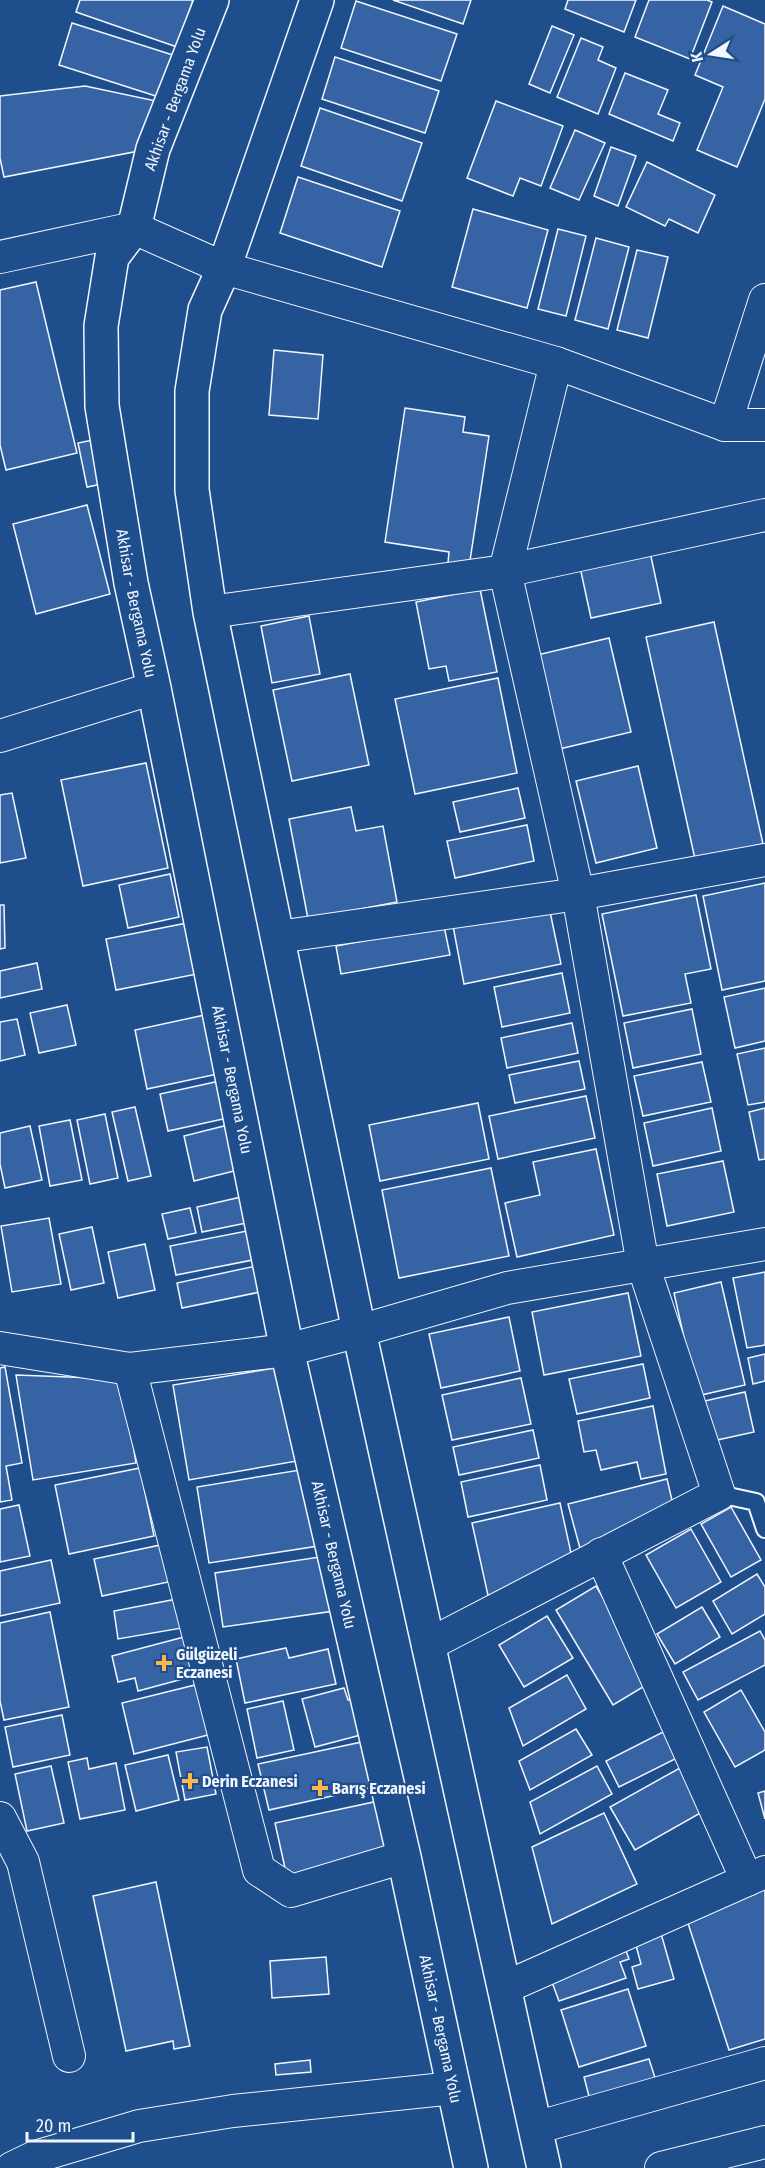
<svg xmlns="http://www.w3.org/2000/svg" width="765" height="2168" viewBox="0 0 765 2168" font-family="'Fira Sans Condensed',sans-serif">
	<rect width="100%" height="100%" fill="#1f4e8c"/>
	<g fill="#3563a3" stroke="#f2f6ff" stroke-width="1.5">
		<path d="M 80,0 L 193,0 L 177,47 L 76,12 Z"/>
		<path d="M 393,0 L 471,0 L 463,24 Z"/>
		<path d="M 568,0 L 636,0 L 624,32 L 565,9 Z"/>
		<path d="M 649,0 L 707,0 L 712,2 L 690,59 L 635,37 Z"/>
		<path d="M 356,1 L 457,34 L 441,81 L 341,48 Z"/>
		<path d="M 723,6 L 765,24 L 765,99 L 737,167 L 697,150 L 723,87 L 695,75 Z"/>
		<path d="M 72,23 L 176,56 L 162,98 L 59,65 Z"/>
		<path d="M 552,26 L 574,35 L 550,93 L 529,84 Z"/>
		<path d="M 581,38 L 603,47 L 598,60 L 616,68 L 598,114 L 557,97 Z"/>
		<path d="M 335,57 L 439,91 L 425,133 L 322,99 Z"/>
		<path d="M 625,73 L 668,90 L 658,114 L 680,123 L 673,141 L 609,114 Z"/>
		<path d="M 85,86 L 156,101 L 149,149 L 4,177 L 0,158 L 0,96 Z"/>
		<path d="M 496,101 L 563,126 L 541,186 L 520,178 L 513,196 L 467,178 Z"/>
		<path d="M 320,108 L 422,143 L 402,201 L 301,166 Z"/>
		<path d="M 575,130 L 605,143 L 579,200 L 550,188 Z"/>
		<path d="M 611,147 L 636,156 L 618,206 L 594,196 Z"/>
		<path d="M 647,162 L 715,195 L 698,233 L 669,219 L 665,226 L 626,207 Z"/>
		<path d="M 298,177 L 400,211 L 382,267 L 280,233 Z"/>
		<path d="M 473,209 L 548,230 L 527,308 L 452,287 Z"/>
		<path d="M 558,229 L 586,236 L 566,316 L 538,309 Z"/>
		<path d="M 596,238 L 629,247 L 608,329 L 575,320 Z"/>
		<path d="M 637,250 L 668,257 L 648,338 L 617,330 Z"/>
		<path d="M 36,282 L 77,453 L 6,470 L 0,445 L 0,290 Z"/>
		<path d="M 274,350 L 323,355 L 318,419 L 269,415 Z"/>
		<path d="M 405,408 L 465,417 L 463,432 L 489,436 L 469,567 L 448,563 L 449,552 L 385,542 Z"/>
		<path d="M 103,438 L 112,482 L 87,487 L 78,443 Z"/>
		<path d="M 87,505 L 110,594 L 36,614 L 13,524 Z"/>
		<path d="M 650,552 L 661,603 L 591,618 L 580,567 Z"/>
		<path d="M 480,589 L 497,672 L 449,681 L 446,666 L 429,669 L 416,602 Z"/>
		<path d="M 309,616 L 320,674 L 272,683 L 261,626 Z"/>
		<path d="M 714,622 L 763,844 L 695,859 L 646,637 Z"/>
		<path d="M 609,638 L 631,732 L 555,750 L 533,656 Z"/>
		<path d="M 350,674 L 369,765 L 292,781 L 273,690 Z"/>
		<path d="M 498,678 L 517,773 L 415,794 L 395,699 Z"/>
		<path d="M 146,763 L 168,868 L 83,886 L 61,780 Z"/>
		<path d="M 638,766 L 657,848 L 596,863 L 576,781 Z"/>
		<path d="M 518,788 L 525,818 L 460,832 L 453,802 Z"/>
		<path d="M 12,793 L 26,858 L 0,863 L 0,795 Z"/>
		<path d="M 351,807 L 356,831 L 383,826 L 397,902 L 308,919 L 289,819 Z"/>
		<path d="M 527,825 L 534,861 L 455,878 L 447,841 Z"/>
		<path d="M 170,874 L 179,917 L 128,928 L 119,885 Z"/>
		<path d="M 765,883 L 765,981 L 722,990 L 703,896 Z"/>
		<path d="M 696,895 L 711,969 L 685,974 L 691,1003 L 623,1016 L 602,914 Z"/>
		<path d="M 0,905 L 4,905 L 5,948 L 0,949 Z"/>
		<path d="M 549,907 L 561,964 L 464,984 L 453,926 Z"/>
		<path d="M 192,922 L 202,973 L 116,990 L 106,939 Z"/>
		<path d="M 444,926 L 450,955 L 341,974 L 336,946 Z"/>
		<path d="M 37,963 L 42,989 L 0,998 L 0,971 Z"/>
		<path d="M 562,973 L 570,1013 L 502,1027 L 494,987 Z"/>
		<path d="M 765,988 L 765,1041 L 735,1048 L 724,997 Z"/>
		<path d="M 67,1005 L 76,1045 L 39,1053 L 30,1013 Z"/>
		<path d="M 692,1009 L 701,1054 L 633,1068 L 624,1023 Z"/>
		<path d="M 214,1013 L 227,1072 L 147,1089 L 135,1030 Z"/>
		<path d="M 17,1019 L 25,1055 L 0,1061 L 0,1022 Z"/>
		<path d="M 572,1023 L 578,1053 L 507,1068 L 501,1038 Z"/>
		<path d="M 765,1048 L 765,1102 L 748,1105 L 737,1054 Z"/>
		<path d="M 579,1061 L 585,1089 L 515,1103 L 509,1075 Z"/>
		<path d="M 702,1062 L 711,1102 L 643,1116 L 634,1076 Z"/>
		<path d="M 229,1079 L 237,1116 L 168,1131 L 160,1094 Z"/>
		<path d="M 586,1096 L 595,1138 L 498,1159 L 489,1116 Z"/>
		<path d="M 478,1103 L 489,1159 L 380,1181 L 369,1125 Z"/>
		<path d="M 135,1107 L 151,1176 L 128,1181 L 112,1112 Z"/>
		<path d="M 712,1108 L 721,1151 L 653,1166 L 644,1123 Z"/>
		<path d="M 765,1108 L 765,1159 L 759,1160 L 749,1112 Z"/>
		<path d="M 105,1114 L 118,1178 L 90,1184 L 77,1120 Z"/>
		<path d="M 70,1120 L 82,1180 L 50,1186 L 39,1126 Z"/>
		<path d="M 236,1123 L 246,1168 L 194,1181 L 184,1136 Z"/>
		<path d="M 30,1126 L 42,1180 L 5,1188 L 0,1164 L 0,1133 Z"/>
		<path d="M 596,1149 L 614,1235 L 517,1257 L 505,1203 L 540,1195 L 533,1162 Z"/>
		<path d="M 723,1161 L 734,1212 L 667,1226 L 657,1174 Z"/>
		<path d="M 491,1168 L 509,1256 L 399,1278 L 382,1190 Z"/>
		<path d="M 250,1195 L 256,1221 L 202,1232 L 197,1207 Z"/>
		<path d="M 190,1208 L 196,1233 L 168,1239 L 162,1214 Z"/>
		<path d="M 49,1218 L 61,1284 L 12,1292 L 1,1226 Z"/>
		<path d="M 92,1227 L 104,1283 L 71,1290 L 59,1234 Z"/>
		<path d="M 257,1229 L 263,1258 L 176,1275 L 170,1246 Z"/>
		<path d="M 145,1244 L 155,1290 L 118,1298 L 108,1252 Z"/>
		<path d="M 265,1264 L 270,1290 L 182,1308 L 177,1283 Z"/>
		<path d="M 765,1272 L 765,1345 L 747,1348 L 733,1278 Z"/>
		<path d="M 721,1282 L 745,1385 L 697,1396 L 674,1293 Z"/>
		<path d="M 628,1293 L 641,1356 L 544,1375 L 532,1312 Z"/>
		<path d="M 509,1317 L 520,1371 L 441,1388 L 429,1334 Z"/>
		<path d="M 765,1354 L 765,1381 L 753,1384 L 748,1358 Z"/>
		<path d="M 643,1364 L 650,1398 L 577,1414 L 569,1379 Z"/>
		<path d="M 5,1367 L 22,1463 L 6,1466 L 12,1500 L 0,1502 L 0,1368 Z"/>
		<path d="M 281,1367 L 297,1461 L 189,1480 L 173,1385 Z"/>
		<path d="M 16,1375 L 122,1379 L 136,1463 L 33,1480 Z"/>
		<path d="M 521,1378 L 531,1424 L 452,1440 L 442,1395 Z"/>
		<path d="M 745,1392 L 754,1432 L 708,1442 L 700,1402 Z"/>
		<path d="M 653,1406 L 666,1474 L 641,1479 L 637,1462 L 601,1470 L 596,1450 L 584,1452 L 578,1421 Z"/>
		<path d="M 533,1430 L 539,1458 L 459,1475 L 453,1447 Z"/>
		<path d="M 540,1465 L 547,1500 L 468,1517 L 461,1482 Z"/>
		<path d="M 140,1468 L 154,1536 L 69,1554 L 55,1485 Z"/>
		<path d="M 306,1469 L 318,1546 L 209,1563 L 197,1487 Z"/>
		<path d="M 667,1479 L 675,1513 L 581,1552 L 568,1504 Z"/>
		<path d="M 560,1503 L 573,1562 L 489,1600 L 472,1523 Z"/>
		<path d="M 19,1505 L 30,1556 L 0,1562 L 0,1509 Z"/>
		<path d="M 731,1507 L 761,1560 L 731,1577 L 701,1524 Z"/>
		<path d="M 691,1529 L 721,1582 L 676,1608 L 646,1555 Z"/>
		<path d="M 165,1544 L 173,1581 L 102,1596 L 94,1559 Z"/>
		<path d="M 326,1556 L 334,1611 L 223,1627 L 215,1573 Z"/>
		<path d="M 51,1560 L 60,1603 L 0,1616 L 0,1571 Z"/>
		<path d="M 757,1574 L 765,1587 L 765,1614 L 732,1634 L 713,1601 Z"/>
		<path d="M 596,1586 L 653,1681 L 613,1705 L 556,1610 Z"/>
		<path d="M 177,1599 L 182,1628 L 118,1639 L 114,1611 Z"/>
		<path d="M 702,1607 L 720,1637 L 675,1664 L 657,1634 Z"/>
		<path d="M 50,1612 L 69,1707 L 4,1720 L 0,1701 L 0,1623 Z"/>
		<path d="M 547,1616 L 573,1658 L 524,1687 L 499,1645 Z"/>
		<path d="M 760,1631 L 765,1640 L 765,1665 L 698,1700 L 683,1672 Z"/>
		<path d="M 184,1637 L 194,1676 L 138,1691 L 135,1678 L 118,1682 L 112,1656 Z"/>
		<path d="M 286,1648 L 289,1658 L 328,1649 L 336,1684 L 245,1703 L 236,1659 Z"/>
		<path d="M 567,1675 L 586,1709 L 523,1746 L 509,1708 Z"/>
		<path d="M 195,1685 L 208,1735 L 134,1754 L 122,1703 Z"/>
		<path d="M 344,1688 L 348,1700 L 356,1699 L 372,1732 L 315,1747 L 302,1699 Z"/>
		<path d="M 741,1690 L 765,1732 L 765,1750 L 735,1767 L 704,1712 Z"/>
		<path d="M 283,1701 L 294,1750 L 257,1758 L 247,1709 Z"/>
		<path d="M 62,1715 L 70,1755 L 13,1767 L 5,1727 Z"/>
		<path d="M 576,1729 L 592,1755 L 530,1790 L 519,1761 Z"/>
		<path d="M 669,1729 L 683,1755 L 619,1787 L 606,1761 Z"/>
		<path d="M 376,1739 L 386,1784 L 269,1810 L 258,1764 Z"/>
		<path d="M 207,1747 L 216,1794 L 185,1800 L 176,1752 Z"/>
		<path d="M 168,1755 L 179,1800 L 136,1811 L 125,1765 Z"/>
		<path d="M 87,1758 L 89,1769 L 116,1763 L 125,1810 L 80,1819 L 68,1762 Z"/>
		<path d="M 687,1764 L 711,1807 L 635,1850 L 610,1807 Z"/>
		<path d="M 51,1766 L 64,1823 L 27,1831 L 15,1774 Z"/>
		<path d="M 597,1766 L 612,1794 L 540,1834 L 530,1802 Z"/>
		<path d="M 765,1791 L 765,1819 L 758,1793 Z"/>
		<path d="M 388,1799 L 400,1853 L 287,1877 L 275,1823 Z"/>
		<path d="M 604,1813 L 637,1884 L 552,1924 L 532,1847 Z"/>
		<path d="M 156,1882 L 190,2046 L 174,2049 L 173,2041 L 126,2051 L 93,1896 Z"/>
		<path d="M 765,1888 L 765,2039 L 729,2050 L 685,1914 Z"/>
		<path d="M 660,1930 L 674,1979 L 638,1989 L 632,1967 L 641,1964 L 634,1938 Z"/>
		<path d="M 625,1948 L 629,1959 L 620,1962 L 626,1978 L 559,2001 L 549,1974 Z"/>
		<path d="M 326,1957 L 329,1994 L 272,1998 L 270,1961 Z"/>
		<path d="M 628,1989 L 646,2046 L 579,2067 L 561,2010 Z"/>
		<path d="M 649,2059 L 656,2081 L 590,2100 L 584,2077 Z"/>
		<path d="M 310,2060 L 311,2072 L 276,2075 L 275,2064 Z"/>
	</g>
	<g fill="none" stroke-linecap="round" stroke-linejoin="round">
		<g stroke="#f2f6ff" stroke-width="20">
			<path id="lane" d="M 719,1494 L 756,1502 L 765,1529"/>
		</g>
		<g stroke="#f2f6ff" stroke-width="34">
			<g id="street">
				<path d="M 0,257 L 134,228 L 224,268 L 556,363 L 725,425 L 765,425"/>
				<path d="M 725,425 L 765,300"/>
				<path d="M 210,612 L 505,571 L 765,515"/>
				<path d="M 0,736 L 154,688"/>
				<path d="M 278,937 L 578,894 L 765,860"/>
				<path d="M 0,1348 L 130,1369 L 287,1350 L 359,1331 L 507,1288 L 765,1244"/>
				<path d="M 130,1369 L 259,1870 L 291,1891 L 404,1857"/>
				<path d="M 601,1554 L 747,1880 L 765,1872"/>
				<path d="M 428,1645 L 719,1494 L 643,1265 L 578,894 L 505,571 L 556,363"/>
				<path d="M 0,1818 L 23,1862 L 69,2056"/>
				<path d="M 504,1988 L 747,1880"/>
				<path d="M 535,2128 L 765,2063"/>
				<path d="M 12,2168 L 35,2157 L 139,2126 L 233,2111 L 454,2088"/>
				<path d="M 661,2168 L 765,2142"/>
			</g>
		</g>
		<g stroke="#f2f6ff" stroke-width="36">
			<g id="primary">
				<path id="s1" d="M 212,0 L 153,149 L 134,228 L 112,257 L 101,326 L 102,406 L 131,583 L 154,688 L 287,1350 L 404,1857 L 471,2168"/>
				<path d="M 317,0 L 224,268 L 205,310 L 192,391 L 192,490 L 210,612 L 359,1331 L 544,2168"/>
			</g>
		</g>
		<use href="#lane" stroke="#1f4e8c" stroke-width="16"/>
		<use href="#street" stroke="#1f4e8c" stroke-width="32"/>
		<use href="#primary" stroke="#1f4e8c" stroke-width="33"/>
	</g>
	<g fill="#ffb74d" stroke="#1f4e8c" stroke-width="2">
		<path d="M161 1654h6v6h6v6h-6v6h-6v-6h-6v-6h6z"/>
		<path d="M187 1772h6v6h6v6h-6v6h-6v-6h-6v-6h6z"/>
		<path d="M317 1779h6v6h6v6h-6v6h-6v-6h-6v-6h6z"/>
	</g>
	<g text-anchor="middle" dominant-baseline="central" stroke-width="4.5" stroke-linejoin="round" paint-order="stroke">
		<g font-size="16" fill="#f2f6ff" stroke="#1f4e8c">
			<text transform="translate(175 99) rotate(-70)">Akhisar - Bergama Yolu</text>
			<text stroke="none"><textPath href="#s1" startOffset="628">Akhisar - Bergama Yolu</textPath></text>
			<text stroke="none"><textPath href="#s1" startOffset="1114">Akhisar - Bergama Yolu</textPath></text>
			<text stroke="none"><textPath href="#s1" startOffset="1600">Akhisar - Bergama Yolu</textPath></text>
			<text stroke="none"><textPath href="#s1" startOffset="2086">Akhisar - Bergama Yolu</textPath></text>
		</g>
		<g font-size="16" font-weight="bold" fill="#f2f6ff" stroke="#1f4e8c" text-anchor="start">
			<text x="176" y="1654">Gülgüzeli<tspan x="176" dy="18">Eczanesi</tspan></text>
			<text x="202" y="1781">Derin Eczanesi</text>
			<text x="332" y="1788">Barış Eczanesi</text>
		</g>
	</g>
	<g transform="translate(711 54) rotate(258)" stroke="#1f4e8c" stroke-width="4.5" paint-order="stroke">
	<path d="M0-4.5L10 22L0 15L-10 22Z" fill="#f2f6ff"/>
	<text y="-9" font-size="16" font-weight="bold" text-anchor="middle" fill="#f2f6ff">K</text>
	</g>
	<path d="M27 2132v9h106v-9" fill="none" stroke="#f2f6ff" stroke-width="3"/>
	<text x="36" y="2132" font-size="18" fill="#f2f6ff" stroke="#1f4e8c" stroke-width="4.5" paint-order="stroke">20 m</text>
</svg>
